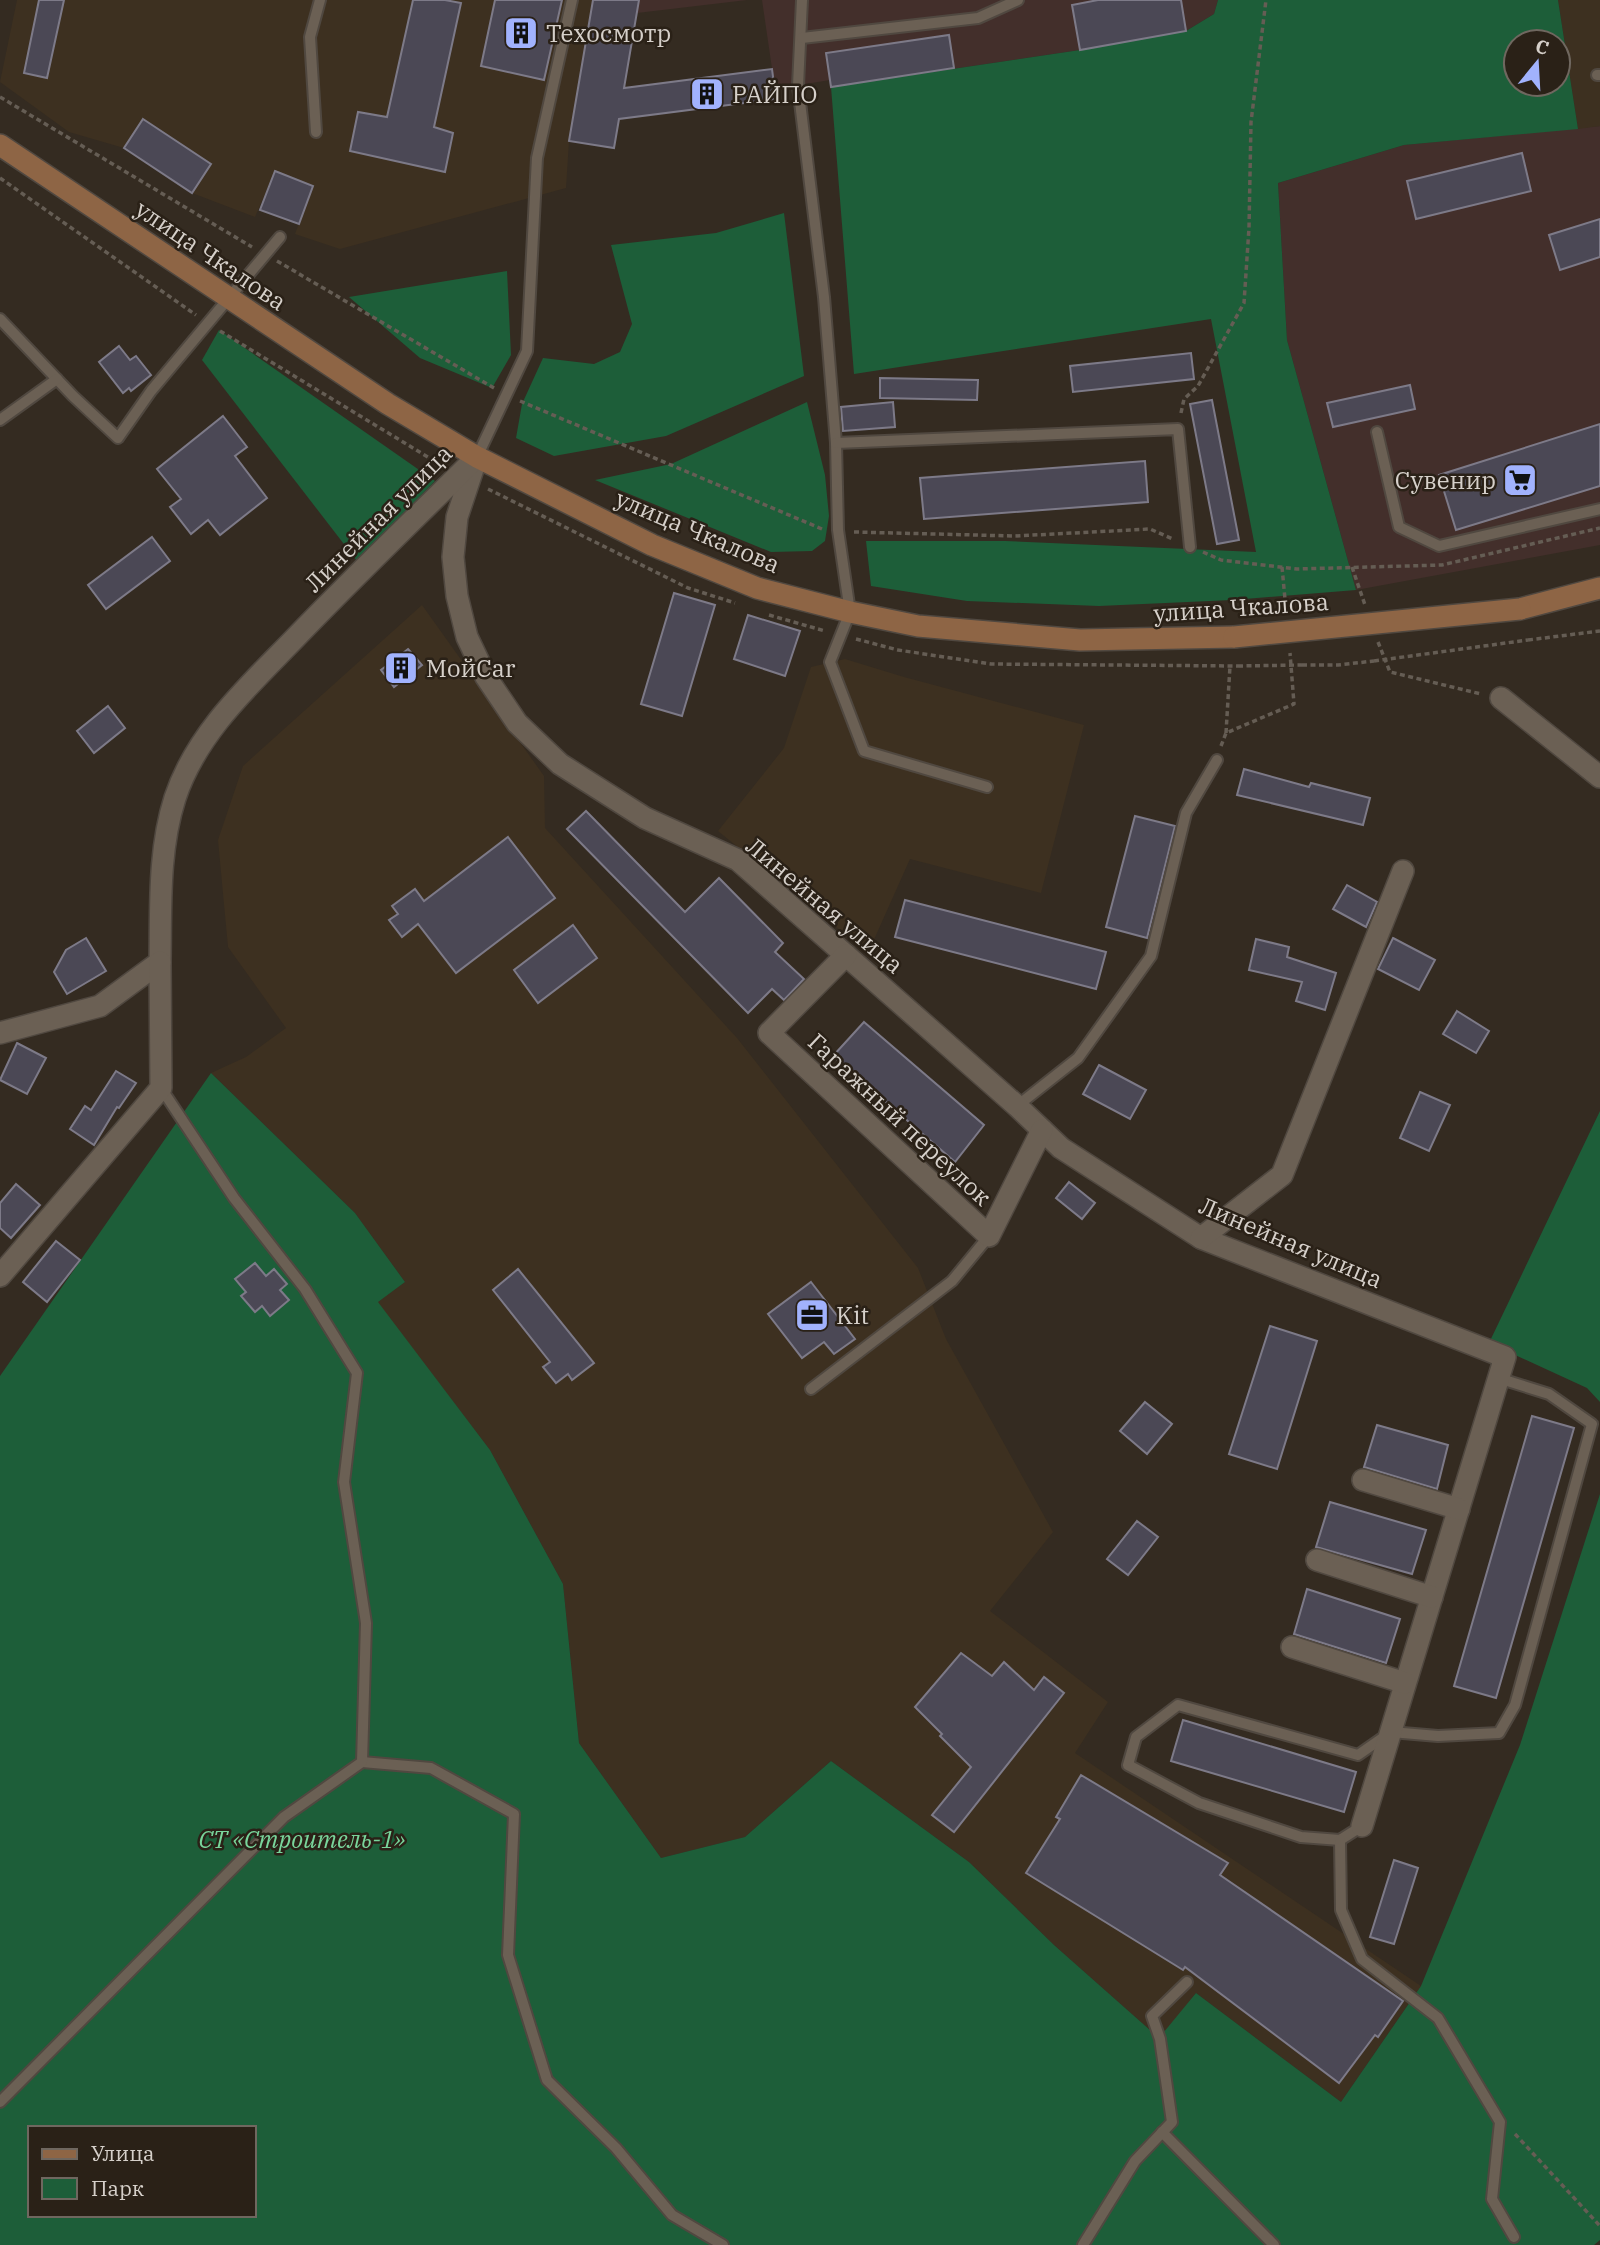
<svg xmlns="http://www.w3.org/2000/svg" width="1600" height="2245" viewBox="0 0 1600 2245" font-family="'IBM Plex Serif',serif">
	<rect width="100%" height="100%" fill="#342b21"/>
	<g fill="#432f2b">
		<path d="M 639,0 L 747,0 L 637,13 Z"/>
		<path d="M 762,0 L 1218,0 L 1214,14 L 1186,31 L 1080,50 L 831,87 L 830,80 L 775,89 Z"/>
		<path d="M 1600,126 L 1600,545 L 1356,590 L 1287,340 L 1278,183 L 1404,145 Z"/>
	</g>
	<g fill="#3d3020">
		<path d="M 17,0 L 639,0 L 614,148 L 569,141 L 566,188 L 340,249 L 295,234 L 313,186 L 275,171 L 255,217 L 192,193 L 143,120 L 124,148 L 69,132 L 0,82 Z"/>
		<path d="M 1558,0 L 1600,0 L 1600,126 L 1578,129 Z"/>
		<path d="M 422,605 L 544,776 L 545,828 L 737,1038 L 918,1268 L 946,1339 L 1053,1532 L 990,1611 L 1108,1702 L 1075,1753 L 1421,1986 L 1341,2102 L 1196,1993 L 1160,2039 L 1054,1945 L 969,1862 L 831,1761 L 745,1837 L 661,1858 L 579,1743 L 563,1584 L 490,1450 L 377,1302 L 405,1282 L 355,1213 L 211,1073 L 246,1057 L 286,1028 L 228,947 L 218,840 L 243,766 Z"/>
		<path d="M 845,659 L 904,677 L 1084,725 L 1041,893 L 910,859 L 868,953 L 718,831 L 784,748 L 811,667 Z"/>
	</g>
	<g fill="#1d5e39" fill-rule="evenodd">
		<path d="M 1218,0 L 1558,0 L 1578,129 L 1404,145 L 1278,183 L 1287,340 L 1356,590 L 1232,600 L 1099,606 L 967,601 L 871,586 L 866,541 L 1005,541 L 1256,552 L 1211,319 L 854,374 L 831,87 L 1080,50 L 1186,31 L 1214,14 ZM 1516,42 L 1558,42 L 1558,84 L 1516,84 Z"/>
		<path d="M 784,213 L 804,376 L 666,436 L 554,456 L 516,438 L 522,404 L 543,358 L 594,364 L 620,352 L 632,324 L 611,245 L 716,233 Z"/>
		<path d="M 507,271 L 511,355 L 492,388 L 420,358 L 349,297 Z"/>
		<path d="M 219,330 L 435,481 L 357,561 L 202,360 Z"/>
		<path d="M 807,402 L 825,475 L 829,516 L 825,541 L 812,551 L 771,552 L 595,480 L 671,464 Z"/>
		<path d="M 211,1073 L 355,1213 L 405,1282 L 378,1302 L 490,1450 L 563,1584 L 579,1743 L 661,1858 L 745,1837 L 831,1761 L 969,1862 L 1054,1945 L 1159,2038 L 1196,1993 L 1341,2102 L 1421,1986 L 1520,1745 L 1600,1494 L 1600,2240 L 1594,2245 L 0,2245 L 0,1376 ZM 30,2128 L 254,2128 L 254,2215 L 30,2215 Z"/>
		<path d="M 1600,1111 L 1600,1402 L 1587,1388 L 1489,1343 Z"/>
	</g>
	<g fill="#4b4855" stroke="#7d7a88" stroke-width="2">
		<path d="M 39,0 L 64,0 L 47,78 L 24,73 Z"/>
		<path d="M 413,0 L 445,0 L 461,3 L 434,127 L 453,133 L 445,172 L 350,151 L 358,112 L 387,117 Z"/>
		<path d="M 495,0 L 562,0 L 544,80 L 481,66 Z"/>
		<path d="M 593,0 L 639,0 L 624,88 L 772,69 L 776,99 L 619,119 L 614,148 L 569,141 Z"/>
		<path d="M 1098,0 L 1181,0 L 1186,31 L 1080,50 L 1072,5 Z"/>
		<path d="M 949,35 L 954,68 L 831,87 L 826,53 Z"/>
		<path d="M 143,119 L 211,164 L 192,193 L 124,148 Z"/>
		<path d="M 1522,153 L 1531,191 L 1416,219 L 1407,181 Z"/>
		<path d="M 275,171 L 313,186 L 299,224 L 260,210 Z"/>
		<path d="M 1600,219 L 1600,257 L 1560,270 L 1549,235 Z"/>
		<path d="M 119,346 L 130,360 L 136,356 L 151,375 L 131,391 L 129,388 L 123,393 L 99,362 Z"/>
		<path d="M 1191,353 L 1194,379 L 1073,392 L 1070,366 Z"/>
		<path d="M 880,378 L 978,380 L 977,400 L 880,398 Z"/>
		<path d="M 1410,385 L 1415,409 L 1333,427 L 1327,403 Z"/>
		<path d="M 1212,400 L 1239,540 L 1217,544 L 1190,404 Z"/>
		<path d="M 893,402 L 895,427 L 843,431 L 841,407 Z"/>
		<path d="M 223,416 L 247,447 L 235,456 L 267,498 L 220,535 L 208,520 L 191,534 L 170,507 L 181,499 L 157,469 Z"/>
		<path d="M 1600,424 L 1600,486 L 1456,530 L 1439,475 Z"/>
		<path d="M 1145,461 L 1148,502 L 924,519 L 920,478 Z"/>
		<path d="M 152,537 L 170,561 L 106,609 L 88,585 Z"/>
		<path d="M 674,593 L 715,605 L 682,716 L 641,704 Z"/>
		<path d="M 748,615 L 800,631 L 785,676 L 734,659 Z"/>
		<path d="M 408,649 L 422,665 L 394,687 L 381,670 Z"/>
		<path d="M 108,706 L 125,728 L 94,753 L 77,731 Z"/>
		<path d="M 1244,769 L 1309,787 L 1311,783 L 1370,798 L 1363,825 L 1237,795 Z"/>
		<path d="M 586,811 L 685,912 L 719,878 L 783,943 L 775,952 L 804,979 L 784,1000 L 772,989 L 748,1013 L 567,829 Z"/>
		<path d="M 1135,816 L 1175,826 L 1147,938 L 1106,927 Z"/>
		<path d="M 508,837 L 555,898 L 456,973 L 418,924 L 402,937 L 389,920 L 398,914 L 392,906 L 415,889 L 424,901 Z"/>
		<path d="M 1347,885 L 1377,902 L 1366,927 L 1333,909 Z"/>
		<path d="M 905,900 L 1106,952 L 1096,989 L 895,937 Z"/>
		<path d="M 573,925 L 597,958 L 538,1003 L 514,970 Z"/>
		<path d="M 86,938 L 106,971 L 67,994 L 54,972 L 66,950 Z"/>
		<path d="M 1393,938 L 1435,960 L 1419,990 L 1378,969 Z"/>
		<path d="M 1256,939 L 1289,947 L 1287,957 L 1336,973 L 1325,1010 L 1296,1001 L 1302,982 L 1249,970 Z"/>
		<path d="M 1457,1011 L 1489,1031 L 1476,1053 L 1443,1034 Z"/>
		<path d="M 864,1022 L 984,1125 L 955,1162 L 833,1056 Z"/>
		<path d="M 17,1043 L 46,1058 L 27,1094 L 0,1080 Z"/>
		<path d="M 1099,1065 L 1146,1090 L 1130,1119 L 1083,1094 Z"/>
		<path d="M 116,1071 L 136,1083 L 119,1108 L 117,1107 L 94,1145 L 70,1129 L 85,1106 L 91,1110 Z"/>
		<path d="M 1420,1092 L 1450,1105 L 1429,1151 L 1400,1138 Z"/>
		<path d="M 1069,1182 L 1095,1203 L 1082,1219 L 1056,1198 Z"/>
		<path d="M 16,1184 L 40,1205 L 11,1238 L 0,1228 L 0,1203 Z"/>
		<path d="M 56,1241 L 80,1260 L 47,1302 L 23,1282 Z"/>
		<path d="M 255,1263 L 266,1276 L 274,1269 L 287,1284 L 280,1290 L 289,1300 L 270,1316 L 262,1306 L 255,1312 L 241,1296 L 246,1292 L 235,1279 Z"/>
		<path d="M 518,1269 L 594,1363 L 572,1380 L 568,1374 L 556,1383 L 543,1367 L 550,1362 L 493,1290 Z"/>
		<path d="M 811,1282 L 855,1339 L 834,1354 L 824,1342 L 802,1358 L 768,1314 Z"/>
		<path d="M 1270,1326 L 1317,1341 L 1277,1469 L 1229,1454 Z"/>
		<path d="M 1145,1402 L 1172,1424 L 1147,1454 L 1120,1431 Z"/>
		<path d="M 1532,1416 L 1574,1428 L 1496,1698 L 1454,1686 Z"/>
		<path d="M 1377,1425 L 1448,1445 L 1437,1489 L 1364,1467 Z"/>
		<path d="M 1330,1502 L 1426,1530 L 1412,1574 L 1316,1547 Z"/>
		<path d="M 1137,1521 L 1158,1537 L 1128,1575 L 1107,1559 Z"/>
		<path d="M 1307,1589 L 1400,1619 L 1386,1663 L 1294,1634 Z"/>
		<path d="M 961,1653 L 992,1676 L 1004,1662 L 1034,1690 L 1044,1677 L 1064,1693 L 954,1832 L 932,1815 L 971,1767 L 940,1736 L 942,1734 L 915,1707 Z"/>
		<path d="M 1183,1720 L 1356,1772 L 1344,1812 L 1171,1761 Z"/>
		<path d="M 1081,1775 L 1228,1863 L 1220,1875 L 1403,2001 L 1378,2037 L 1375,2035 L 1339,2083 L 1185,1967 L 1183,1970 L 1026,1873 L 1060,1819 L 1056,1817 Z"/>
		<path d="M 1394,1860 L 1418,1868 L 1394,1944 L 1370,1937 Z"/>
	</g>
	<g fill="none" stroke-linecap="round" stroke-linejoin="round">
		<g stroke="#504840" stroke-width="14">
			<g id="lane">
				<path d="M 802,0 L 798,86 L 824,297 L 836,443 L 838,530 L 850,612 L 830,662 L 864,751 L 987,787"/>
				<path d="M 802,38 L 978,18 L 1018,0"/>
				<path d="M 1597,75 L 1600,75"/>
				<path d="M 316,132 L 310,37 L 320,0"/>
				<path d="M 0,319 L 73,396 L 118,438 L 151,391 L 280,237"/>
				<path d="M 0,420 L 57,379"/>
				<path d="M 1377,432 L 1399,527 L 1439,546 L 1600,509"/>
				<path d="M 836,443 L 1178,429 L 1190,547"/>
				<path d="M 477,457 L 527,351 L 537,158 L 572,0"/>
				<path d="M 1017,1106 L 1078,1058 L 1151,956 L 1186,813 L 1217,760"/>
				<path d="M 811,1389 L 952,1281 L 989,1236"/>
				<path d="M 362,1762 L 431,1768 L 514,1814 L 508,1955 L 547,2080 L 616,2148 L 672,2215 L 723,2245"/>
				<path d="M 1362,1826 L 1340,1840 L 1301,1837 L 1199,1803 L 1128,1765 L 1136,1737 L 1178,1705 L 1358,1755 L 1391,1732 L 1438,1736 L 1499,1733 L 1515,1705 L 1592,1424 L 1549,1394 L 1498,1378"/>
				<path d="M 1340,1840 L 1341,1910 L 1362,1959 L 1438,2018 L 1500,2122 L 1492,2199 L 1514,2237"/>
				<path d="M 0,2102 L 284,1817 L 362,1762 L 366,1623 L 344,1482 L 357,1373 L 305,1289 L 234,1198 L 161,1088"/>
				<path d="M 1162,2132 L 1274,2245"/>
				<path d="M 1083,2245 L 1135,2161 L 1172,2122 L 1160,2039 L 1152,2016 L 1187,1982"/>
			</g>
		</g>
		<g stroke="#504840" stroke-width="24">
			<g id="street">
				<path d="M 477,457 L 457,517 L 453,557 L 457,596 L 467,637 L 486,677 L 517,723 L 560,764 L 645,818 L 738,860 L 1017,1106 L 1061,1148 L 1201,1238 L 1505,1357 L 1362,1826"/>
				<path d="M 1501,698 L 1600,777"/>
				<path d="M 846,955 L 769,1033 L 989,1236 L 1042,1130"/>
				<path d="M 0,1033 L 100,1006 L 160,962 C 161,908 158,851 175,798 C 197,731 252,683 299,634 C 356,575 415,518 473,461"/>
				<path d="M 1201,1238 L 1282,1175 L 1403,871"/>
				<path d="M 0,1276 L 161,1088 L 160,962"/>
				<path d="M 1363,1480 L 1459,1509"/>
				<path d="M 1317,1560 L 1432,1597"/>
				<path d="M 1292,1647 L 1405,1683"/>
			</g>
		</g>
		<g stroke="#504840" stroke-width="24">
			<g id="secondary">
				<path d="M 0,145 L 388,404 L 477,457 L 652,545 L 757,588 L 850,612 L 918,626 L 1080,640 L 1234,637"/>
				<path d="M 1520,609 L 1600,588"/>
			</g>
		</g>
		<g stroke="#655d54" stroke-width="3.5" stroke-dasharray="5 3.5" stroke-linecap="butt">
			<path d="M 0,97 L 252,247"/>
			<path d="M 0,178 L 196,315"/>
			<path d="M 277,261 L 494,388"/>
			<path d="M 220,331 L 441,465"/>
			<path d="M 520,401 L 822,529"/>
			<path d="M 1181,413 L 1184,399 L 1198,386 L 1244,303 L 1249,228 L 1251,122 L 1266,0"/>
			<path d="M 488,489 L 688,588 L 735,603"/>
			<path d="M 854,532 L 1015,536 L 1150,529 L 1173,539"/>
			<path d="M 1203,552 L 1221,560 L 1297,569 L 1442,565 L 1600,528"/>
			<path d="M 1282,567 L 1286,610"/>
			<path d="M 1352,567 L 1365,605"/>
			<path d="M 769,615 L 825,631"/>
			<path d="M 856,639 L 898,650 L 991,664 L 1238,666"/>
			<path d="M 1528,640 L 1600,631"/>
			<path d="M 1378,642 L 1390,672 L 1481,694"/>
			<path d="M 1302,665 L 1338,665 L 1374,661"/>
			<path d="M 1226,733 L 1230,666"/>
			<path d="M 1221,746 L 1226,733 L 1294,704 L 1290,653"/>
			<path d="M 1515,2134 L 1600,2226"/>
		</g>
		<use href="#lane" stroke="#6b6054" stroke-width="10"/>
		<use href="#street" stroke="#6b6054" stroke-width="21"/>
		<use href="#secondary" stroke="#8e6545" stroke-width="21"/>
		<g stroke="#504840" stroke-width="24" stroke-linecap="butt">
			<path id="secondary-bridge" d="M 1234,637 L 1520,609"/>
		</g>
		<g stroke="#655d54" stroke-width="3.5" stroke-dasharray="5 3.5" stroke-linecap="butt">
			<path d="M 1374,661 L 1528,640"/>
			<path d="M 1238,666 L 1302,665"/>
		</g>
		<use href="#secondary-bridge" stroke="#8e6545" stroke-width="21"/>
	</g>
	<defs>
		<g id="building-square" transform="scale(1.75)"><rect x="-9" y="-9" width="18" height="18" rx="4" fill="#a1b2fd" stroke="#2a2117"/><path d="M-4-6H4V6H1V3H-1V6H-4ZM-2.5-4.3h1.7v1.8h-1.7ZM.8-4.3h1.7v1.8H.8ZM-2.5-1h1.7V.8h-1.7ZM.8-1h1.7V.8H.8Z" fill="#111"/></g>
		<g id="supermarket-square" transform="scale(1.75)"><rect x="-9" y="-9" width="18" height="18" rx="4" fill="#a1b2fd" stroke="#2a2117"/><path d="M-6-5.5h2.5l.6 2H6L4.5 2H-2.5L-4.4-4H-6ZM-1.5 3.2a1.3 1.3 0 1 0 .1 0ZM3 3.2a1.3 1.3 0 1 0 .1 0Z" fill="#111"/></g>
		<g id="office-square" transform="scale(1.75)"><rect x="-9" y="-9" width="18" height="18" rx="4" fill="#a1b2fd" stroke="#2a2117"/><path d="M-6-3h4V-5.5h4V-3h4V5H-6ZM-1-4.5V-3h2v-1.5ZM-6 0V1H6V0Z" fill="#111"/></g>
	</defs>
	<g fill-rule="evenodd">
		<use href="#building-square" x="521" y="33"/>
		<use href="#building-square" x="707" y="94"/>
		<use href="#supermarket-square" x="1520" y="480"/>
		<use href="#building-square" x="401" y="668"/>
		<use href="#office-square" x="812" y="1315"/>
	</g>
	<g text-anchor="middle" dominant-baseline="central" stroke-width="5" stroke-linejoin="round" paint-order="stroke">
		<g font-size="24" fill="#d6d0ca" stroke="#2a2117" text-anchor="start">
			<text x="546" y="33">Техосмотр</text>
			<text x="732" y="94">РАЙПО</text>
			<text x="1496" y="480" text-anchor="end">Сувенир</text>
			<text x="426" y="668">МойCar</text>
			<text x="836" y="1315">Kit</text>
		</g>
		<g font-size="24" fill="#d6d0ca" stroke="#2a2117">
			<text transform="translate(211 255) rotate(34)">улица Чкалова</text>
			<text transform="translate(378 518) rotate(-45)">Линейная улица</text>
			<text transform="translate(698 531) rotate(23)">улица Чкалова</text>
			<text transform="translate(1241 607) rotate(-4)">улица Чкалова</text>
			<text transform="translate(825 905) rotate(40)">Линейная улица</text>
			<text transform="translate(900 1119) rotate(43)">Гаражный переулок</text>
			<text transform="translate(1291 1242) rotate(23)">Линейная улица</text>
		</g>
		<g font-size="24" font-style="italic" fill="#79d59b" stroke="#2a2117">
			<text x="302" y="1839">СТ «Строитель-1»</text>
		</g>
	</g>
	<rect x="28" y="2126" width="228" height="91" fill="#2a2117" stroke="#6f675f" stroke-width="2"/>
	<rect x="42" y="2149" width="35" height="10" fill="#8e6545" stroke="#6f675f" stroke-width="2"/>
	<text x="91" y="2161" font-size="21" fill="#d6d0ca">Улица</text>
	<rect x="42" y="2178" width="35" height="21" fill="#1d5e39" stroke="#6f675f" stroke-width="2"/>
	<text x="91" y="2196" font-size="21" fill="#d6d0ca">Парк</text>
	<g transform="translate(1537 63) rotate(18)"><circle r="33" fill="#2a2117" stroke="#6f675f" stroke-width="2"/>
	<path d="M0-5L12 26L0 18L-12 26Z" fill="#a1b2fd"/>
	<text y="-10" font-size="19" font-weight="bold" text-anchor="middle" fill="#d6d0ca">С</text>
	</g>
</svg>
